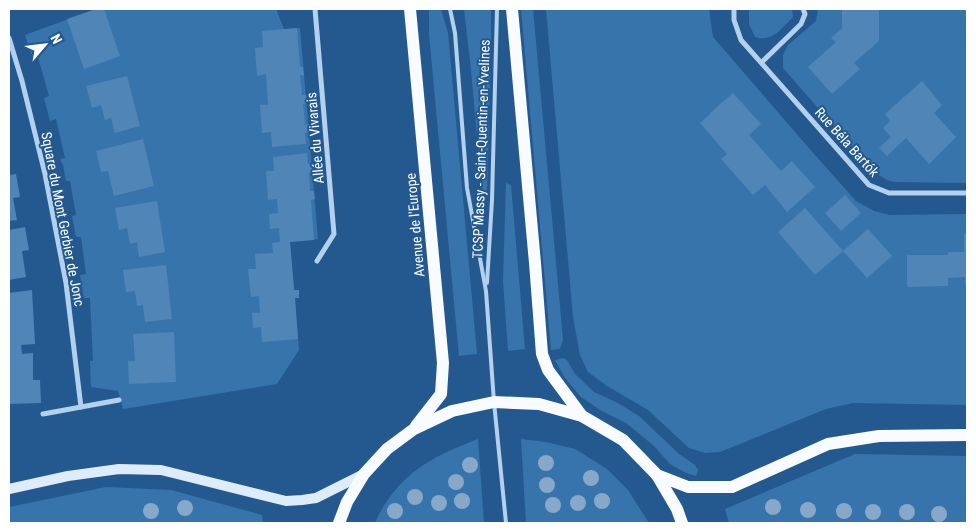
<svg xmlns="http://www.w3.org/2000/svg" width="976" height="532" viewBox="0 0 976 532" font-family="'Roboto Condensed',sans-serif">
	<rect width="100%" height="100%" fill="#23598f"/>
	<g fill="#3774ac">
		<path d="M 96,9 L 276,9 L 284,29 L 300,28 L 318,239 L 290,242 L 299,350 L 277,384 L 123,409 L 118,391 L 91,387 L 90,361 L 93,361 L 90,298 L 84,298 L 80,275 L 86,274 L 81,237 L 76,237 L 72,216 L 76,215 L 70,181 L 66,181 L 63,165 L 60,159 L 65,158 L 56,119 L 50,121 L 44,98 L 49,96 L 37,54 L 31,54 L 25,35 Z"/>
		<path d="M 429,9 L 441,9 L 448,33 L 477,354 L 459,356 L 429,34 Z"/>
		<path d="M 464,9 L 491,9 L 491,51 L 487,192 L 482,191 L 471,70 Z"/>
		<path d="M 521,9 L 533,9 L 563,340 L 560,349 L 551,350 Z"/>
		<path d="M 546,9 L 709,9 L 713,37 L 808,147 L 856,201 L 874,211 L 890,215 L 967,214 L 967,405 L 853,403 L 826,409 L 720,452 L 705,453 L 689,448 L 648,410 L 607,386 L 588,372 L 580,355 L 573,317 Z"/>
		<path d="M 749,9 L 792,9 L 793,17 C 782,28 772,43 755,37 L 749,24 Z"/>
		<path d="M 818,9 L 967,9 L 967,183 L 894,182 L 887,180 L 874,172 L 783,68 L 783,55 L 788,45 L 816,21 Z"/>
		<path d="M 506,183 L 511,185 L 525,349 L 508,351 L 503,281 Z"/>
		<path d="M 563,358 L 567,360 L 575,374 L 594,392 L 618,403 L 639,416 L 679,454 L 695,465 L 698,470 L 696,476 L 686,473 L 670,464 L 653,445 L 626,423 L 600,410 L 581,397 L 565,378 L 555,360 Z"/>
		<path d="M 478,439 L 484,523 L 375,523 C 383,504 398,484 415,471 C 433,457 457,447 478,439 Z"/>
		<path d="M 521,439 L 546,442 L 575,449 L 607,469 L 628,490 L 649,523 L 526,523 Z"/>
		<path d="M 855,454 L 967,456 L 967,523 L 729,523 L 725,509 Z"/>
		<path d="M 106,487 L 171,490 L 262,515 L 263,523 L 9,523 L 9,507 Z"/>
	</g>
	<g fill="#5085b8">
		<path d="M 96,9 L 104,9 L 120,56 L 84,69 L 67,19 Z"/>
		<path d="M 842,9 L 879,9 L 879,41 L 854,63 L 860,69 L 832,94 L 808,67 L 836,42 L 831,38 L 842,28 Z"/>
		<path d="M 297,28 L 300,67 L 303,67 L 304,75 L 300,75 L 302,95 L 306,95 L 307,103 L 303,104 L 305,125 L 309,124 L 309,132 L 305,133 L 306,144 L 272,147 L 271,132 L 262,133 L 260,105 L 268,105 L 266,74 L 257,76 L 255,48 L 263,47 L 262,31 Z"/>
		<path d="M 127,76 L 140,126 L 115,133 L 111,118 L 105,120 L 101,105 L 92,108 L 86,86 Z"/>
		<path d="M 922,81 L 942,105 L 934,113 L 956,137 L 929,164 L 906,138 L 887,156 L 879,148 L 891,137 L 883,128 L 890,121 L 885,114 Z"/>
		<path d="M 733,93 L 761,124 L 749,135 L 781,171 L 792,161 L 815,187 L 787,212 L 765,185 L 753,195 L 721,159 L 727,154 L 700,123 L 710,114 L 709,114 Z"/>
		<path d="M 143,139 L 154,186 L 114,196 L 108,171 L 101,172 L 96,151 Z"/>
		<path d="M 307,153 L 308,164 L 312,164 L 312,172 L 309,172 L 310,191 L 314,191 L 315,199 L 311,200 L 314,240 L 290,242 L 294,290 L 299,290 L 299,298 L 295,298 L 298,339 L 262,342 L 261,327 L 253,328 L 252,313 L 260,313 L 259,296 L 251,297 L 248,269 L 256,269 L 255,254 L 273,253 L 272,243 L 280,242 L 279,228 L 270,229 L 269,214 L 278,213 L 277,199 L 268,200 L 266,171 L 274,171 L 273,157 Z"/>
		<path d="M 16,174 L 20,197 L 13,198 L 17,220 L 9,221 L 9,175 Z"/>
		<path d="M 845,195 L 861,213 L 841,231 L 825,213 Z"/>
		<path d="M 157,201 L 165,252 L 139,257 L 137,242 L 130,244 L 127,228 L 119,230 L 115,208 Z"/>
		<path d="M 805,208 L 843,251 L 815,275 L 778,232 Z"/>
		<path d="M 25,227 L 29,250 L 22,251 L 26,277 L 9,280 L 9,230 Z"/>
		<path d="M 868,229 L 892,256 L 867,278 L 843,251 Z"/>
		<path d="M 964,234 L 967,234 L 967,285 L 965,285 L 965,277 L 948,278 L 948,286 L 907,287 L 907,255 L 948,255 L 948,252 L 964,252 Z"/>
		<path d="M 166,265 L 172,319 L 145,322 L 143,305 L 137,306 L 135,291 L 126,292 L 123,270 Z"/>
		<path d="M 32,290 L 35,344 L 21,345 L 22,354 L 33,353 L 33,380 L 40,380 L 41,403 L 9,404 L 9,293 Z"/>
		<path d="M 174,332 L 176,382 L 129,384 L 128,361 L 135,361 L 133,334 Z"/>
	</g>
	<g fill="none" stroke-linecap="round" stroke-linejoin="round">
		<g stroke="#b3d0ec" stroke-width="4">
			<path d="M 450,9 L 455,33 L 467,188 L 486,291 L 494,402 L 506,523"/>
			<path d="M 487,283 L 492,200 L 497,9"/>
		</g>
		<g stroke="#b3d0ec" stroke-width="5">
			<path d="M 315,9 L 334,234 L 317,261"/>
			<path d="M 734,9 L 734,20 L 741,40 L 869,185 L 889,193 L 967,193"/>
			<path d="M 9,38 L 22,81 L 45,174 L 66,283 L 81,407"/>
			<path d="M 762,62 L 801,24 L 805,14 L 803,9"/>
			<path d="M 43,414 L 119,400"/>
		</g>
		<path stroke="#deecf9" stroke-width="10" d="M 9,489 L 68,476 L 119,469 L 161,470 L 286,501 L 302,500 L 316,498 L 364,474"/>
		<g stroke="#f8fbff" stroke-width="12">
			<path d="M 410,9 L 443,363 L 441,394 L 416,426"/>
			<path d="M 512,9 L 535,263 L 542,354 L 548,370 L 582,416"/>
			<path d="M 657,475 L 688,487 L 732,487 L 828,444 L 879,436 L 967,435"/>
			<path d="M 339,523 L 347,502 L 364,474 L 387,449 L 414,429 L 452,411 L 494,402 L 539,404 L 582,416 L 623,440 L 657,475 L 677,509 L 682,523"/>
		</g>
	</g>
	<g fill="#87a8c9">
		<circle cx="546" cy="463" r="8"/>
		<circle cx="470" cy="465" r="8"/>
		<circle cx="591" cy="478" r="8"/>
		<circle cx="456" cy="482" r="8"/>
		<circle cx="547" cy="485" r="8"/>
		<circle cx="415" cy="497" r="8"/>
		<circle cx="462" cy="501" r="8"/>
		<circle cx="602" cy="501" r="8"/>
		<circle cx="439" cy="503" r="8"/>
		<circle cx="578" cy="503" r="8"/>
		<circle cx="553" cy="505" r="8"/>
		<circle cx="773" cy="507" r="8"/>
		<circle cx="185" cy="508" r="8"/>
		<circle cx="808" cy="510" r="8"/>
		<circle cx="151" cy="511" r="8"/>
		<circle cx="395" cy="511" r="8"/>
		<circle cx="844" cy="511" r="8"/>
		<circle cx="873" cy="512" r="8"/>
		<circle cx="907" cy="512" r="8"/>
		<circle cx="939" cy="514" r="8"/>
	</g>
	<g text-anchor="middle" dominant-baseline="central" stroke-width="4" stroke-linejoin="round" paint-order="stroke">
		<g font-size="14" fill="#fff" stroke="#23598f">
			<text transform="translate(315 138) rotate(-95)">Allée du Vivarais</text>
			<text transform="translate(847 142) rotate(48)">Rue Béla Bartók</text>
			<text transform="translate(481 149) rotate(-88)">TCSP Massy - Saint-Quentin-en-Yvelines</text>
			<text transform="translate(63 219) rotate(79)">Square du Mont Gerbier de Jonc</text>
			<text transform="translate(415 225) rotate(-95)">Avenue de l'Europe</text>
		</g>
	</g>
	<rect width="976" height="532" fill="none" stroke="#ffffff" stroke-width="20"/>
	<g transform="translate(45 45) rotate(62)" stroke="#23598f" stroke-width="4" paint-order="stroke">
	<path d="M0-4L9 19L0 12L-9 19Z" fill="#ffffff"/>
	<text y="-8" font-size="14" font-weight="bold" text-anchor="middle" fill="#ffffff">N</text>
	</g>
</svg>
